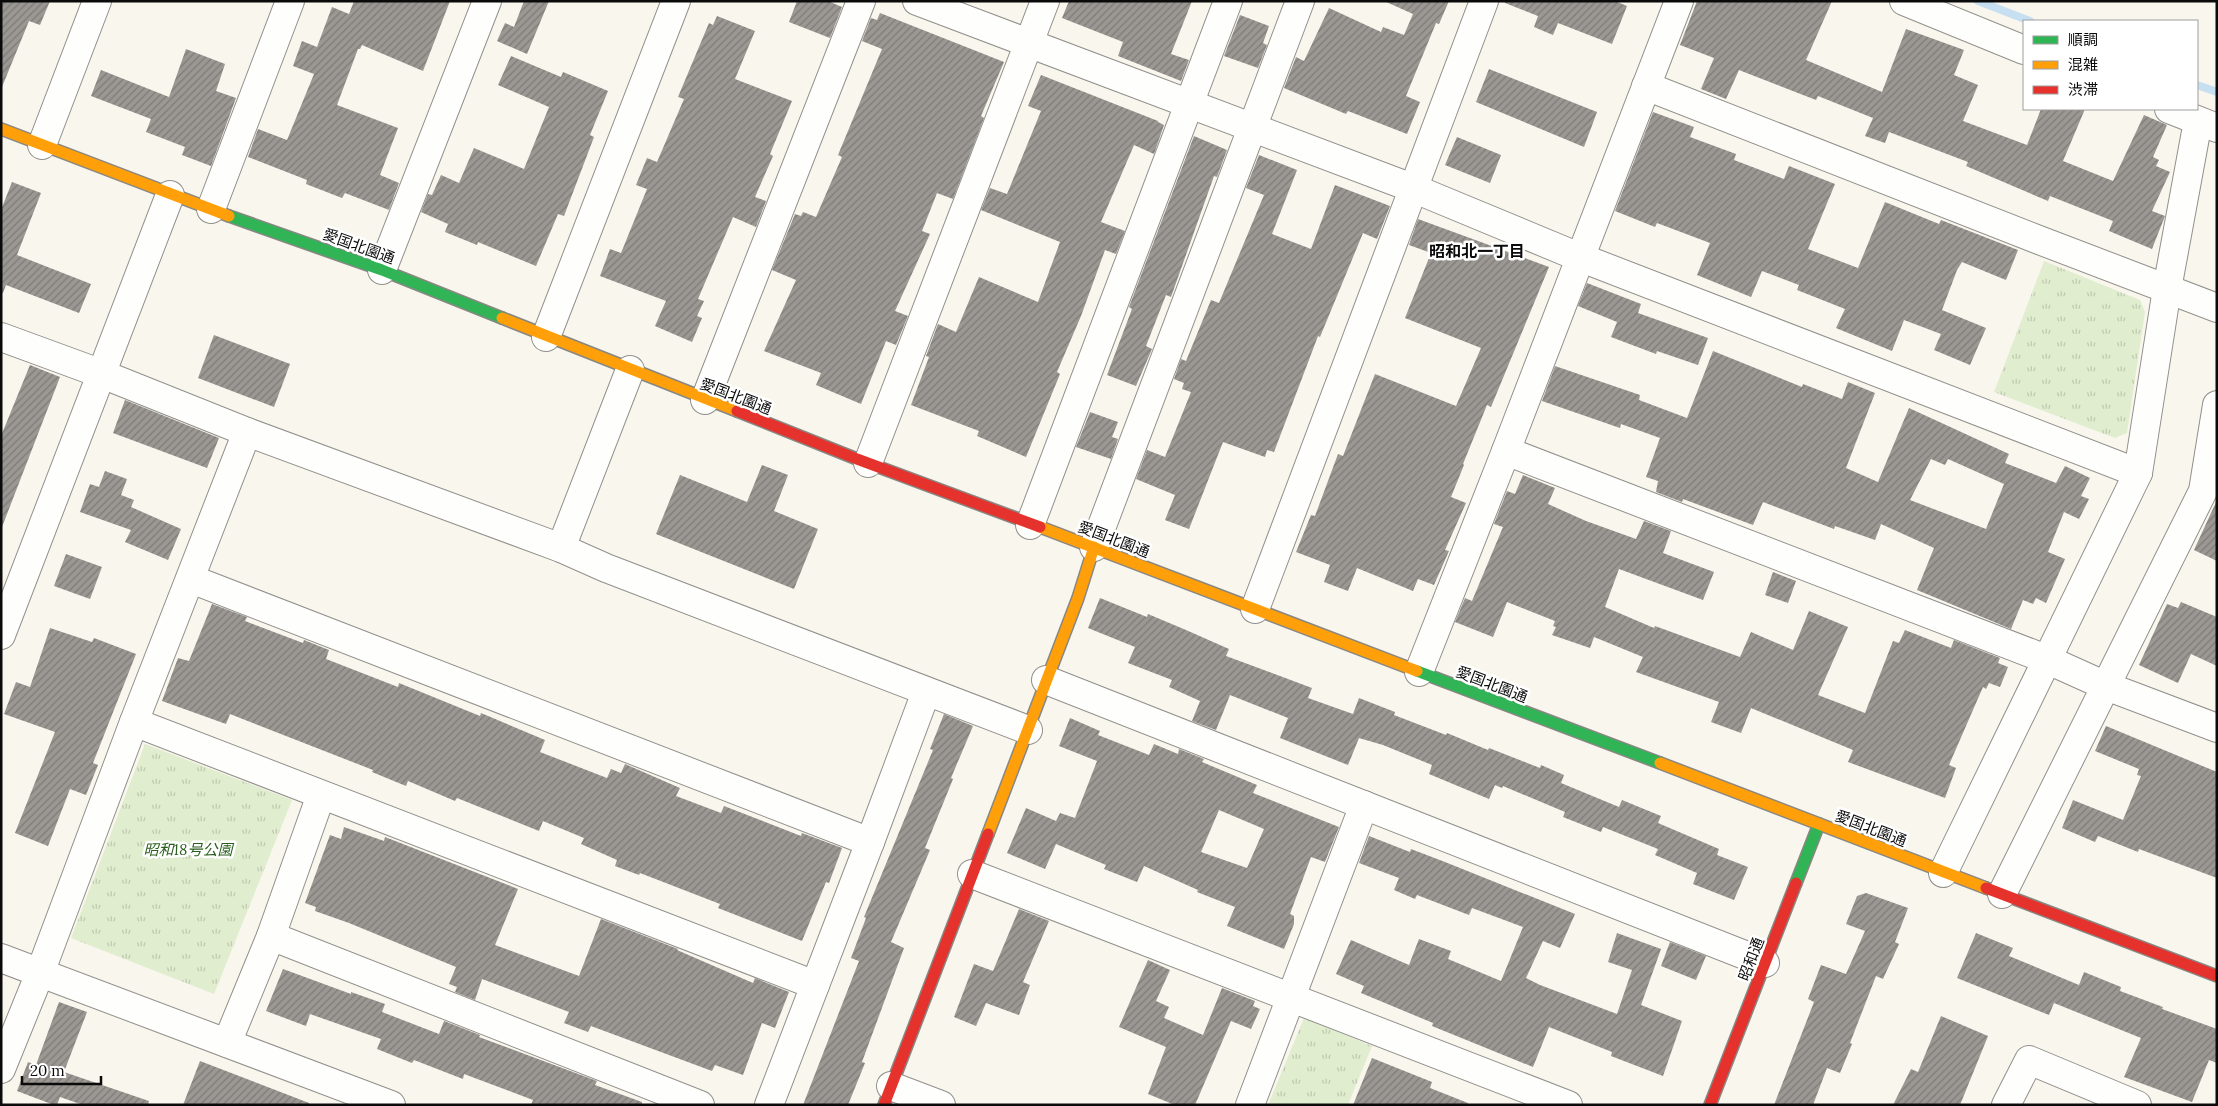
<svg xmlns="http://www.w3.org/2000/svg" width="2218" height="1106" viewBox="0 0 2218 1106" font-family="Lora,'Noto Sans JP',serif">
	<defs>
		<pattern id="park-tufts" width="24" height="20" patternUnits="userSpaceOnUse" patternTransform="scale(1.25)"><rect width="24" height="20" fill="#e0edce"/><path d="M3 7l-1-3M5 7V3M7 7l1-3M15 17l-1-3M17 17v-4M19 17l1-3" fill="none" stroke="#bfcab0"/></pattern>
		<pattern id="building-hatch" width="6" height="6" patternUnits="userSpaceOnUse" patternTransform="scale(1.25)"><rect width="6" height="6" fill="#9b9894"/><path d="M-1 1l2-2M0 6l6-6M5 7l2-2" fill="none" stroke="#7d7a77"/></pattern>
	</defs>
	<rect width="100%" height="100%" fill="#f9f6ed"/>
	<g fill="url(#park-tufts)">
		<path d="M 2044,261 L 2140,300 L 2145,312 L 2127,433 L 2115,438 L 1994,392 Z"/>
		<path d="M 145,744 L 292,800 L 214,994 L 71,938 Z"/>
		<path d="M 1304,1018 L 1372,1046 L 1348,1105 L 1268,1105 Z"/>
	</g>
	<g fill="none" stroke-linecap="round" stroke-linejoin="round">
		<g stroke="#c6e0f1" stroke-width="8">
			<path d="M 1978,1 L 2030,21"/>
			<path d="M 2197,85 L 2217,92"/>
		</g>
	</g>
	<g fill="url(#building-hatch)" fill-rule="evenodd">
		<path d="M 1,1 L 50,1 L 40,25 L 29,21 L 2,87 Z"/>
		<path d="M 354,1 L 450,1 L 423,71 L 362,45 L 360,49 L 358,49 L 337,105 L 398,128 L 380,175 L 399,183 L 389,210 L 345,193 L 342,198 L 306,184 L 307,180 L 248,157 L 258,129 L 287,140 L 314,74 L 293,66 L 302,41 L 317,47 L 332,7 L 349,14 Z"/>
		<path d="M 524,1 L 549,1 L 527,54 L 497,41 L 505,23 L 514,27 Z"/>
		<path d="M 797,1 L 828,1 L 842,7 L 830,38 L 789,22 Z"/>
		<path d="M 1069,1 L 1192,1 L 1171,54 L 1189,60 L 1181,81 L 1118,56 L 1123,42 L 1062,18 Z"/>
		<path d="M 1384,1 L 1449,1 L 1439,24 L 1436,23 L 1406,96 L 1420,102 L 1407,134 L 1348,111 L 1346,114 L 1284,88 L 1296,57 L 1304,61 L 1329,8 L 1381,32 L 1383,27 L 1404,35 L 1413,14 Z"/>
		<path d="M 1505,1 L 1615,1 L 1627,6 L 1612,44 L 1558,23 L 1553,35 L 1534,27 L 1538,16 L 1505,3 Z"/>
		<path d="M 1697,1 L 1832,1 L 1806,60 L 1882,92 L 1906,29 L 1964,50 L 1954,75 L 1978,85 L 1963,121 L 2027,145 L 2041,109 L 2085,109 L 2063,161 L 2113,181 L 2144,115 L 2167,125 L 2153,157 L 2159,160 L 2156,166 L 2170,172 L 2152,211 L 2165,216 L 2152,249 L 2109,231 L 2113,221 L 2050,196 L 2048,201 L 1966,166 L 1968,162 L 1889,132 L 1885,143 L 1865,136 L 1873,118 L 1818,96 L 1816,100 L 1739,70 L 1726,99 L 1701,89 L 1714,58 L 1680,45 Z"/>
		<path d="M 880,13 L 1004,62 L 981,116 L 984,118 L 953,199 L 937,193 L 922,231 L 930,234 L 895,311 L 908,316 L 896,345 L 886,341 L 861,404 L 816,385 L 821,373 L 764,351 L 796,280 L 772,270 L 795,214 L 801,216 L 803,212 L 816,217 L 842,157 L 838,155 L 882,49 L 862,41 L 871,18 L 877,20 Z"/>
		<path d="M 1240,15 L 1269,26 L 1263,43 L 1267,45 L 1258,68 L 1224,56 Z"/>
		<path d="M 717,16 L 755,31 L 735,79 L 792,101 L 770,154 L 773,156 L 755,197 L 766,201 L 756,227 L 733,217 L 698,299 L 704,301 L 697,316 L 702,318 L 692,342 L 655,326 L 666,301 L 600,276 L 610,249 L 621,253 L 647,189 L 636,185 L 647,158 L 657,162 L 684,99 L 678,97 L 709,23 L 713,25 Z"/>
		<path d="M 186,49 L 225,64 L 216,91 L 236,98 L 211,166 L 182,155 L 185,147 L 146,132 L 151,119 L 91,96 L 101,70 L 169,97 Z"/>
		<path d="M 511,56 L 561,77 L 563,72 L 608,91 L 590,135 L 594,137 L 564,216 L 558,214 L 536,266 L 478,242 L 477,245 L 445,232 L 448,224 L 421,212 L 428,194 L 432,195 L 441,175 L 459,183 L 474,148 L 524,169 L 549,107 L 498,85 Z"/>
		<path d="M 1489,69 L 1597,112 L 1584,147 L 1476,102 Z"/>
		<path d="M 1041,75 L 1158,121 L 1158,122 L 1164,125 L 1154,154 L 1134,145 L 1101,222 L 1125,231 L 1116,254 L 1105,250 L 1081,316 L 1057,372 L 1060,374 L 1026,457 L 977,436 L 979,431 L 911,405 L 929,357 L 926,356 L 938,324 L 956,332 L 979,277 L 1038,302 L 1060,242 L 981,210 L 990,188 L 1007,194 L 1041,111 L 1028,106 Z"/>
		<path d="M 1653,112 L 1694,127 L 1690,137 L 1736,154 L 1734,160 L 1784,179 L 1789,166 L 1835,184 L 1808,249 L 1858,268 L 1885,202 L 1939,224 L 1941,220 L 2018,250 L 2006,280 L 1962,262 L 1957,270 L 1942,310 L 1986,328 L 1970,365 L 1934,350 L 1941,334 L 1904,320 L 1892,351 L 1836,328 L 1845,309 L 1797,290 L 1799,285 L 1762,271 L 1751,297 L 1697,275 L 1710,243 L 1657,223 L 1655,227 L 1615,211 Z"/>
		<path d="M 1194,136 L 1227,150 L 1217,177 L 1214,176 L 1171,297 L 1166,295 L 1146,346 L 1152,349 L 1136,386 L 1107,375 L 1132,309 L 1129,307 Z"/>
		<path d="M 1457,137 L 1501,155 L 1490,183 L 1445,165 Z"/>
		<path d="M 1259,155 L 1297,170 L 1272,234 L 1311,249 L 1335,185 L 1390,206 L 1377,239 L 1363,233 L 1320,337 L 1318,336 L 1274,452 L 1267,450 L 1265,457 L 1223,442 L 1189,529 L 1165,520 L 1175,495 L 1136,479 L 1147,450 L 1165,457 L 1191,392 L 1182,389 L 1184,383 L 1174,379 L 1181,359 L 1186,361 L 1211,300 L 1219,303 L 1264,195 L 1246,188 Z"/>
		<path d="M 12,182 L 41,193 L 17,255 L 91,284 L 79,313 L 6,285 L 3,293 L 1,293 L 1,210 Z"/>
		<path d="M 1418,219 L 1549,267 L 1491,407 L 1487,405 L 1463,464 L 1464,465 L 1451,497 L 1466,503 L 1445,550 L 1449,551 L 1434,585 L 1418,579 L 1413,591 L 1357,568 L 1348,591 L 1324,582 L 1330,565 L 1296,552 L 1311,515 L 1315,516 L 1338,454 L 1343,456 L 1375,374 L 1456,406 L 1481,348 L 1405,318 L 1431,253 L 1409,245 Z"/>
		<path d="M 1587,283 L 1641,304 L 1638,313 L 1708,338 L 1698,365 L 1657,351 L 1656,354 L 1611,337 L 1617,322 L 1578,306 Z"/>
		<path d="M 214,335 L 290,364 L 274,407 L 198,378 Z"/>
		<path d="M 1713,351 L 1802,387 L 1803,384 L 1842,399 L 1848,382 L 1875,393 L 1846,468 L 1878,482 L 1909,408 L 2009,454 L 2005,463 L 2056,483 L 2065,466 L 2090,478 L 2081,496 L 2089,499 L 2079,519 L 2064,512 L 2048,552 L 2065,559 L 2046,603 L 2036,598 L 2033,604 L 2023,600 L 2011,629 L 1917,590 L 1934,548 L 1881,524 L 1875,540 L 1835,526 L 1834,529 L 1763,502 L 1753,525 L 1683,499 L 1682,502 L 1656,492 L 1658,481 L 1646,477 L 1660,438 L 1621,424 L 1620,428 L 1542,401 L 1555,366 L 1640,395 L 1639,400 L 1687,418 ZM 1931,459 L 1945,465 L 1948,459 L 2004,484 L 1986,529 L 1910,500 Z"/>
		<path d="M 30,365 L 60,377 L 2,527 L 1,436 Z"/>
		<path d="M 125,400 L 219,438 L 207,468 L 113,433 Z"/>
		<path d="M 1090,412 L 1118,422 L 1112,437 L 1118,439 L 1111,459 L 1076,447 Z"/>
		<path d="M 762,465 L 788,475 L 774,511 L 818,529 L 794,589 L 656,534 L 680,475 L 747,502 Z"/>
		<path d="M 105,471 L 127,479 L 121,495 L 134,500 L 131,507 L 181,529 L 168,560 L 125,542 L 131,530 L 80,512 L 90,484 L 99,487 Z"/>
		<path d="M 1523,475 L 1555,488 L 1548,504 L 1586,521 L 1636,539 L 1644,521 L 1671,531 L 1663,553 L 1714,572 L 1703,600 L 1619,569 L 1605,607 L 1654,628 L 1655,626 L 1740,657 L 1751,632 L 1793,650 L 1809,611 L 1848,627 L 1818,695 L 1865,713 L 1893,641 L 1899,643 L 1905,630 L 1951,648 L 1954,640 L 2000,658 L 1998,663 L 2008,667 L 2000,687 L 1989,683 L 1986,689 L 1983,687 L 1949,765 L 1956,768 L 1945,798 L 1848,762 L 1853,750 L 1751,708 L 1741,733 L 1711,722 L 1719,702 L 1636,672 L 1643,657 L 1594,637 L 1590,648 L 1552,635 L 1556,627 L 1553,626 L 1555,621 L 1507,602 L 1493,637 L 1455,622 L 1465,598 L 1472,601 L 1503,527 L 1494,524 L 1507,491 L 1515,494 Z"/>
		<path d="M 2217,500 L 2217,561 L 2194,550 Z"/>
		<path d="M 66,554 L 102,567 L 90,599 L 54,586 Z"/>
		<path d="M 1773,572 L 1796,581 L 1788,603 L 1765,595 Z"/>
		<path d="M 1100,598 L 1147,617 L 1148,614 L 1186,630 L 1229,649 L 1226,656 L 1312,688 L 1308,698 L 1353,714 L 1359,698 L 1395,712 L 1394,715 L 1446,735 L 1447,733 L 1488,750 L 1489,748 L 1540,768 L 1541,765 L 1564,775 L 1561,783 L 1619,807 L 1622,800 L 1661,816 L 1658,823 L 1719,849 L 1717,855 L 1748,867 L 1734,900 L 1693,884 L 1697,873 L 1655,855 L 1658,849 L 1603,827 L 1601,832 L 1563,817 L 1565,812 L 1503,786 L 1502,788 L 1495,785 L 1489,799 L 1429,774 L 1432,765 L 1383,745 L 1359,738 L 1348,765 L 1280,738 L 1288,718 L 1230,695 L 1216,730 L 1192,721 L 1200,701 L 1169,687 L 1172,680 L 1128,663 L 1135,647 L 1088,628 Z"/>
		<path d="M 2181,602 L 2217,617 L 2217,666 L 2191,654 L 2178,683 L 2139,665 L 2167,604 L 2178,608 Z"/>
		<path d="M 212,604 L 247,617 L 245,621 L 303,643 L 304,640 L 329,650 L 326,659 L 398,687 L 399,683 L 480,716 L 481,713 L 545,740 L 540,752 L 607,778 L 611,769 L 621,773 L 625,764 L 680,788 L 676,796 L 721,813 L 724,806 L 801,836 L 802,833 L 842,848 L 829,883 L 826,882 L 802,941 L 718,908 L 720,904 L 640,873 L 639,875 L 615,866 L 617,860 L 581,844 L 584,838 L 543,821 L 539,831 L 457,798 L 455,801 L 408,781 L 406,786 L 372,772 L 373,770 L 230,714 L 226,724 L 162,701 L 178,658 L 189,661 Z"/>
		<path d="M 50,628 L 92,642 L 94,638 L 136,654 L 93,763 L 98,765 L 86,795 L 70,789 L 48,846 L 15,833 L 55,732 L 4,714 L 16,682 L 30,687 Z"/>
		<path d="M 944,714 L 973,726 L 951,778 L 953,779 L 925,848 L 930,850 L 891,942 L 904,948 L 862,1062 L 865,1063 L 848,1105 L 803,1105 L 859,961 L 851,958 L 866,918 L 864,917 L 933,750 L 930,749 Z"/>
		<path d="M 1070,718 L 1100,731 L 1098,735 L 1149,755 L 1154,744 L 1178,754 L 1179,749 L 1204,759 L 1202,762 L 1257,785 L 1253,793 L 1339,827 L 1325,862 L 1311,857 L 1290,914 L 1294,916 L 1294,924 L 1284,949 L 1227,926 L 1235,907 L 1197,892 L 1198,890 L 1144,866 L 1137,882 L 1104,869 L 1106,865 L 1056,844 L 1045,869 L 1007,853 L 1026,808 L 1056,821 L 1060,813 L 1075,818 L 1097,761 L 1059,746 ZM 1219,810 L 1264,829 L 1247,868 L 1201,852 Z"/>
		<path d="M 2106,726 L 2217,772 L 2217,878 L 2139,849 L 2138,852 L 2098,836 L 2095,842 L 2062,828 L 2073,800 L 2123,820 L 2141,776 L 2137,775 L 2139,769 L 2095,751 Z"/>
		<path d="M 344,827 L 384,841 L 385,837 L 518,889 L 495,945 L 579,976 L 601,919 L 678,949 L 677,950 L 753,983 L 755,978 L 789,992 L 775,1028 L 762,1023 L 743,1075 L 715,1065 L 712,1071 L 591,1026 L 588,1032 L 564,1023 L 569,1012 L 482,979 L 475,1000 L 455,992 L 457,987 L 449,984 L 456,967 L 349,923 L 315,911 L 316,907 L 305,903 L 330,835 L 341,839 Z"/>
		<path d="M 1369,836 L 1410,852 L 1411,849 L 1445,862 L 1575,914 L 1560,948 L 1543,941 L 1526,978 L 1540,985 L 1617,1014 L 1632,970 L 1608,962 L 1617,933 L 1661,949 L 1641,1005 L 1682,1021 L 1663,1076 L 1611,1056 L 1612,1052 L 1549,1027 L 1533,1067 L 1432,1026 L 1433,1023 L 1361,993 L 1364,986 L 1336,974 L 1351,940 L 1409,965 L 1419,939 L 1451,951 L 1448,959 L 1501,981 L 1523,927 L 1472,908 L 1469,915 L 1417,895 L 1415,899 L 1394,890 L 1399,878 L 1359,863 Z"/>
		<path d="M 1866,893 L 1908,908 L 1895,942 L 1899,944 L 1883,979 L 1876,976 L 1850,1043 L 1852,1044 L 1840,1073 L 1827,1068 L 1813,1105 L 1774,1105 L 1814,1002 L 1808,999 L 1821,965 L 1846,974 L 1865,931 L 1846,924 L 1857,896 Z"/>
		<path d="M 1019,909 L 1049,921 L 1023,982 L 1030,985 L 1019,1015 L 986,1003 L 976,1026 L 954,1017 L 974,964 L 993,971 Z"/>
		<path d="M 1976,933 L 2013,948 L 2009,956 L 2079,985 L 2084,972 L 2121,987 L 2120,991 L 2163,1007 L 2162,1009 L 2217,1029 L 2217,1063 L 2209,1060 L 2192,1102 L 2124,1077 L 2141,1038 L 2054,1003 L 2049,1015 L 1957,978 Z"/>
		<path d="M 1670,942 L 1706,956 L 1696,980 L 1661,966 Z"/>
		<path d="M 1148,960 L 1170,970 L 1156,1001 L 1169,1007 L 1164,1018 L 1203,1035 L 1222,988 L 1255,1001 L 1253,1006 L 1260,1009 L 1251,1029 L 1231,1021 L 1195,1105 L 1175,1105 L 1148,1094 L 1166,1047 L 1119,1027 Z"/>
		<path d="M 283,969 L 351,994 L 351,992 L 385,1004 L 382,1012 L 439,1034 L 444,1021 L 480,1035 L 479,1037 L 597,1081 L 595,1085 L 642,1102 L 642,1105 L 531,1105 L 533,1100 L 464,1074 L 463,1079 L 414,1060 L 412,1063 L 377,1049 L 381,1039 L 310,1014 L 306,1026 L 266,1011 Z"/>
		<path d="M 59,1002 L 87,1012 L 64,1072 L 149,1101 L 148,1105 L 83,1105 L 60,1097 L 57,1105 L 54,1105 L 17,1091 L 28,1062 L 36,1065 Z"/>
		<path d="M 1941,1016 L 1988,1036 L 1960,1105 L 1893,1105 L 1911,1069 L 1918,1072 Z"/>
		<path d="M 1372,1058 L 1432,1082 L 1430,1088 L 1468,1103 L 1467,1105 L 1353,1105 Z"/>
		<path d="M 200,1061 L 309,1103 L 309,1105 L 183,1105 Z"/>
	</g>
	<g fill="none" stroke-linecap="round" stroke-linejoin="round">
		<g stroke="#92908c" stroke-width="30">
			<g id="street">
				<path d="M 917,1 L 1415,189 L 1579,257 L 2138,473"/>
				<path d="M 1904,1 L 2024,50"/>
				<path d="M 1646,86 L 2039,240 L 2217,308"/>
				<path d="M 2169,109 L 2217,128"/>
				<path d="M 42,145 L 97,1"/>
				<path d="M 211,209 L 290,1"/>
				<path d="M 382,270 L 487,1"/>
				<path d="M 1,337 L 102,374 L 247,432 L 561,548 L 606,568 L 1028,730"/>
				<path d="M 546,337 L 676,1"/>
				<path d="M 705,400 L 861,1"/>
				<path d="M 1506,451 L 2046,659 L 2106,686 L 2217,728"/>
				<path d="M 868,463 L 1045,1"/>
				<path d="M 1030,525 L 1228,1"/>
				<path d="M 1094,547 L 1300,1"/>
				<path d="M 561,548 L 630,370"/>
				<path d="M 191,579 L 870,842"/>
				<path d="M 1255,609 L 1484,1"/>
				<path d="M 1,635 L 170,195"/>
				<path d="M 1419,672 L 1506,451 L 1679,1"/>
				<path d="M 1046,680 L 1765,963"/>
				<path d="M 134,722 L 815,985"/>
				<path d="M 1943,873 L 2138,473 L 2167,289 L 2198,121"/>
				<path d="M 972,874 L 1568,1105"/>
				<path d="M 2002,894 L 2203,491 L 2217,405"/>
				<path d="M 271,936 L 700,1105"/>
				<path d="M 1,958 L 391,1105"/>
				<path d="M 227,1043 L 271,936 L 321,795"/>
				<path d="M 1,1069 L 40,973 L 134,722 L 247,432"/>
				<path d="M 891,1086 L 941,1105"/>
				<path d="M 769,1105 L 870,842 L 926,692"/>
				<path d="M 1250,1105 L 1364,805"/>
				<path d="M 2006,1105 L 2029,1060 L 2137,1105"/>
			</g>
		</g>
		<g stroke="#888783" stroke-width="14">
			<g id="fast">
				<path d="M 229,216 L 382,270 L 502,318"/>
				<path d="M 1417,671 L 1660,763"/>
				<path d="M 1796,883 L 1819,824"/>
			</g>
		</g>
		<g stroke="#888783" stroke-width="14">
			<g id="slow">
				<path d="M 1,129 L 229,216"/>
				<path d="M 502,318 L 737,411"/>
				<path d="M 1040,527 L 1417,671"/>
				<path d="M 1660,763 L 1986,888"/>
				<path d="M 988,834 L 1078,598 L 1094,547"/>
			</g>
		</g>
		<g stroke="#888783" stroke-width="14">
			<g id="jam">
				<path d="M 737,411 L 857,459 L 1040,527"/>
				<path d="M 1986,888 L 2217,976"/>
				<path d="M 884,1105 L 988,834"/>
				<path d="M 1710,1105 L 1796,883"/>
			</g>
		</g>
		<use href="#street" stroke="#fefefc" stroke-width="28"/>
		<use href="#fast" stroke="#30b455" stroke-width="11"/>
		<use href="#slow" stroke="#ff9f0a" stroke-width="11"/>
		<use href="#jam" stroke="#e5322d" stroke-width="11"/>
	</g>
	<g text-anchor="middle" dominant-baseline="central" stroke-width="5" stroke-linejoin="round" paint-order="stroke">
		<g font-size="15" fill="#0a0a0a" stroke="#fff">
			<text transform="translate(359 246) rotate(20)">愛国北園通</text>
			<text transform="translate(736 396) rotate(21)">愛国北園通</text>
			<text transform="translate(1114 539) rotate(21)">愛国北園通</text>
			<text transform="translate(1492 684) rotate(21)">愛国北園通</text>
			<text transform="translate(1871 828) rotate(21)">愛国北園通</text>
			<text transform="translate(1751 959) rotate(-69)">昭和通</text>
		</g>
		<g font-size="15" font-style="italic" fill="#2a5e1f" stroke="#fff">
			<text x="188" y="849">昭和18号公園</text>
		</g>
		<g font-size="16" font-weight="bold" fill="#0a0a0a" stroke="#fff">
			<text x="1477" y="251">昭和北一丁目</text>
		</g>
	</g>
	<rect width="2218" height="1106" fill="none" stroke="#0a0a0a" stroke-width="5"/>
	<rect x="2023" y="20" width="175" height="90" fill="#ffffff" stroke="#9d9d9d"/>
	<rect x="2033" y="36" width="25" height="8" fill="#30b455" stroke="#9d9d9d"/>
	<text x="2068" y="45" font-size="15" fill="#0a0a0a">順調</text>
	<rect x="2033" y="61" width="25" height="8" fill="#ff9f0a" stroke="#9d9d9d"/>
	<text x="2068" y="70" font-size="15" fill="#0a0a0a">混雑</text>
	<rect x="2033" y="86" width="25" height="8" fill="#e5322d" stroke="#9d9d9d"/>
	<text x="2068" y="95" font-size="15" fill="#0a0a0a">渋滞</text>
	<path d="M22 1076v8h79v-8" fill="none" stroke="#0a0a0a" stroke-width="2.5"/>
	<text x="30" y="1076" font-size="15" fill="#0a0a0a" stroke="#ffffff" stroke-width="4" paint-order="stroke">20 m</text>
</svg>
